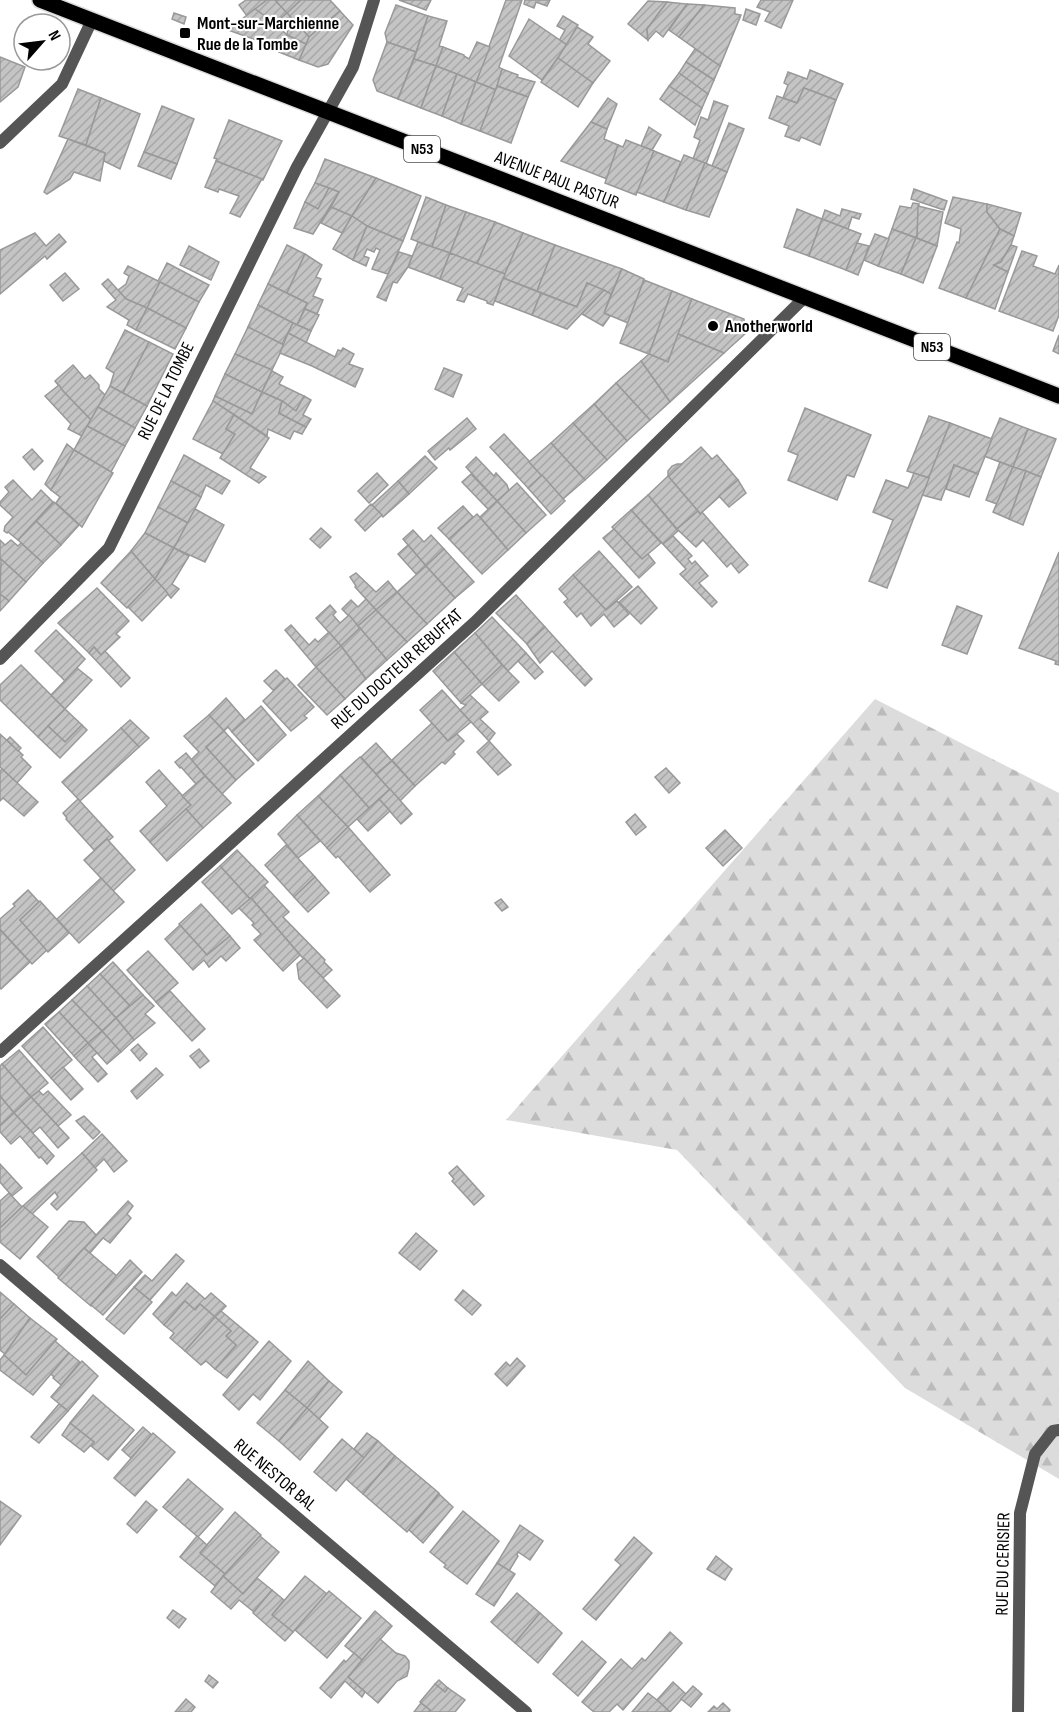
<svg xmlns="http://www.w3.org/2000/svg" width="1059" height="1712" viewBox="0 0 1059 1712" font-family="'Sofia Sans Condensed',sans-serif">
	<defs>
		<pattern id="forest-firs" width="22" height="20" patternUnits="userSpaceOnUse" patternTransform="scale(1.5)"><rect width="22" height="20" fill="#dcdcdc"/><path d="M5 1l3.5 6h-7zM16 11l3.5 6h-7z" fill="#bbb"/></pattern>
		<pattern id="building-hatch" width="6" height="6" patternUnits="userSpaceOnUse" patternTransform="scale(1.5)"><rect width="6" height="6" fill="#c4c4c4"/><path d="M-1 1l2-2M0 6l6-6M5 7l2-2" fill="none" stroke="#a7a7a7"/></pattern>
	</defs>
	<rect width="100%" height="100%" fill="#fff"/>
	<path fill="url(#forest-firs)" d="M 875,699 L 1059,793 L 1059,1479 L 905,1388 L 677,1150 L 506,1120 Z"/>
	<g fill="url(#building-hatch)" stroke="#999" stroke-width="1.5">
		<path d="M 246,0 L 267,0 L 247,16 L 239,5 Z"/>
		<path d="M 267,0 L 275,0 L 287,13 L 275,23 L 255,9 Z"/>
		<path d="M 275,0 L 301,0 L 287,13 Z"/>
		<path d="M 301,0 L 330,0 L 340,11 L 309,37 L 287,13 Z"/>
		<path d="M 399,0 L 431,0 L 426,10 Z"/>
		<path d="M 506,0 L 522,0 L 499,67 L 502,69 L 496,90 L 476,82 Z"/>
		<path d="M 525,0 L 550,0 L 547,6 L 536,2 L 534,8 L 524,4 Z"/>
		<path d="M 761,0 L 793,0 L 781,28 L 765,21 L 770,12 L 757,7 Z"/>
		<path d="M 648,1 L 667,2 L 647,29 L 648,40 L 628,24 Z"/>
		<path d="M 667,2 L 687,4 L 663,37 L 656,31 L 648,40 L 647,29 Z"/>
		<path d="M 687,4 L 704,5 L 679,37 L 669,30 Z"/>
		<path d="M 396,5 L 428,16 L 416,52 L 387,42 L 385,33 Z"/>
		<path d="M 704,5 L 735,8 L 735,14 L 741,15 L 720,66 L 679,37 Z"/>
		<path d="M 255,9 L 275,23 L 287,35 L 281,49 L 228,30 Z"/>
		<path d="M 746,9 L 760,14 L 756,25 L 743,20 Z"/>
		<path d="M 340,11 L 353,25 L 328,64 L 318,67 L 299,60 L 309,37 Z"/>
		<path d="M 174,13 L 186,17 L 184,24 L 172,19 Z"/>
		<path d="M 287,13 L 309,37 L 306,44 L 287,35 L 288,27 L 279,28 L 275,23 Z"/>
		<path d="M 428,16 L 447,21 L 439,46 L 443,47 L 436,66 L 414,59 Z"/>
		<path d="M 563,16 L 578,25 L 567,45 L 559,41 L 565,30 L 557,26 Z"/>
		<path d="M 529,19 L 567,45 L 542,80 L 509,56 Z"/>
		<path d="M 577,27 L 593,37 L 588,44 L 610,61 L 593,83 L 558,58 Z"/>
		<path d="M 287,35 L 306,44 L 299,60 L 279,52 Z"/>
		<path d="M 387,42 L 416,52 L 398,99 L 377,91 L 373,80 Z"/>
		<path d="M 477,42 L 490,47 L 476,82 L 436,66 L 443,47 L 464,55 L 464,56 L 469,59 Z"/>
		<path d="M 695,49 L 720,66 L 714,80 L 686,62 Z"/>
		<path d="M 0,57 L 25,67 L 18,87 L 0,102 Z"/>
		<path d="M 558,58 L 593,83 L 578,107 L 541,82 Z"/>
		<path d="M 414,59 L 436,66 L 421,108 L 398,99 Z"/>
		<path d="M 686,62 L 714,80 L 708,94 L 679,73 Z"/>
		<path d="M 436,66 L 457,74 L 442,116 L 421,108 Z"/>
		<path d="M 502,69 L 518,75 L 517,77 L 535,82 L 528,97 L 497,86 Z"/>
		<path d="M 810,70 L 843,84 L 836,100 L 804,88 L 797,103 L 783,98 L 788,85 L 784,83 L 788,72 L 807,79 Z"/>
		<path d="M 679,73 L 708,94 L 702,108 L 669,86 Z"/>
		<path d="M 457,74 L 476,82 L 461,124 L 442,116 Z"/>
		<path d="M 476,82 L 496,90 L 480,131 L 461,124 Z"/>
		<path d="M 497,86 L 528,97 L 511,143 L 480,131 Z"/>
		<path d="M 669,86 L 702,108 L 695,125 L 660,99 Z"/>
		<path d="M 804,88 L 836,100 L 820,145 L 801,137 L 799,141 L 785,136 L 789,126 L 769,118 L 777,96 L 797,103 Z"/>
		<path d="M 78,89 L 101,98 L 86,145 L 59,136 Z"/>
		<path d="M 101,98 L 140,114 L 120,169 L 104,161 L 105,153 L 86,145 Z"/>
		<path d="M 608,98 L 617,104 L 607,129 L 591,122 Z"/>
		<path d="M 714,101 L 728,106 L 706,164 L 693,159 L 700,140 L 694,137 L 701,117 L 708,120 Z"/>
		<path d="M 162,106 L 194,119 L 177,164 L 144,152 Z"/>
		<path d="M 229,120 L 282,141 L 263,180 L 216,161 L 217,159 L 214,158 Z"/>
		<path d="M 591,122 L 607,129 L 604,139 L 618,145 L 607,179 L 561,161 Z"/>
		<path d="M 729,123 L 744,129 L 727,172 L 712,166 Z"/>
		<path d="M 649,127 L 661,135 L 652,150 L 641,146 Z"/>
		<path d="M 68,139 L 105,153 L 100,181 L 74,172 L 70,179 L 47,194 L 44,192 Z"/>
		<path d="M 626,140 L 654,151 L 636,195 L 605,183 L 618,145 L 623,147 Z"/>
		<path d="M 654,151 L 681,162 L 664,202 L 637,192 Z"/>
		<path d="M 144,152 L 177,164 L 171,179 L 138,166 Z"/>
		<path d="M 684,155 L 705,163 L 686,210 L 664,202 Z"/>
		<path d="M 325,159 L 376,178 L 352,216 L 331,207 L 339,192 L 315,183 Z"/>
		<path d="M 216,161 L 262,179 L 240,217 L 230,213 L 239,196 L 219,189 L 218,192 L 205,187 Z"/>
		<path d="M 705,163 L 727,172 L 709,217 L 686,210 Z"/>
		<path d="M 376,178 L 421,196 L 403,241 L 367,226 L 352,216 Z"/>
		<path d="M 315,183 L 329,188 L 318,209 L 305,202 Z"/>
		<path d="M 329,188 L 339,192 L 313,234 L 294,228 L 305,202 L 318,209 Z"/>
		<path d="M 914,189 L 947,201 L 944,210 L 911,199 Z"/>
		<path d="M 426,197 L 446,205 L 432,247 L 411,239 Z"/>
		<path d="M 953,197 L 987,204 L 987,212 L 1000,229 L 966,298 L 939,288 L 957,242 L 959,243 L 961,229 L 945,223 Z"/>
		<path d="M 913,203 L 919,204 L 917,238 L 892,229 L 900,206 L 911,208 Z"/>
		<path d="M 987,204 L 1021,213 L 1014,236 L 1000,229 L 987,212 Z"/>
		<path d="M 446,205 L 466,212 L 450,253 L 432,247 Z"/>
		<path d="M 918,206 L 943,212 L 937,246 L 917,238 Z"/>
		<path d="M 331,207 L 352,216 L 342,233 L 321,223 Z"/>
		<path d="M 797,209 L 822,219 L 809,256 L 784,247 Z"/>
		<path d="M 842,209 L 861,214 L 859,219 L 852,217 L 848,229 L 822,219 L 825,210 L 840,216 Z"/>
		<path d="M 466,212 L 495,222 L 477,264 L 450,253 Z"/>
		<path d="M 352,216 L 367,226 L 353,260 L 333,249 Z"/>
		<path d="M 822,219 L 861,234 L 846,270 L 809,256 Z"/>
		<path d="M 495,222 L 523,233 L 505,274 L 477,264 Z"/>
		<path d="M 367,226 L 403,241 L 388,274 L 372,269 L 380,250 L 376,248 L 374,252 L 367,249 L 364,256 L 369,258 L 366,266 L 353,260 Z"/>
		<path d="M 892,229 L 916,238 L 901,274 L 878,266 Z"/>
		<path d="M 1000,229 L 1014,236 L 1011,245 L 1001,262 L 994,265 L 1008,272 L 995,309 L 966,298 Z"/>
		<path d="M 35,233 L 46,246 L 59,234 L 66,242 L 47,259 L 45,256 L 0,294 L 0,250 Z"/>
		<path d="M 523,233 L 555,245 L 537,291 L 503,278 Z"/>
		<path d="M 875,234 L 889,239 L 878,266 L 864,260 Z"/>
		<path d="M 916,238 L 937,246 L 923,283 L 901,274 Z"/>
		<path d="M 418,242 L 450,253 L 440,279 L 408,267 Z"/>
		<path d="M 857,243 L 869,246 L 858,275 L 846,270 Z"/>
		<path d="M 287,245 L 305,254 L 287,293 L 268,284 Z"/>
		<path d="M 555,245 L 622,269 L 611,294 L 587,283 L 577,307 L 537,291 Z"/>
		<path d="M 1011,245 L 1017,247 L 1008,272 L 994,265 L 1001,262 Z"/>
		<path d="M 189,246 L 219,262 L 211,280 L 180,265 Z"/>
		<path d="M 1022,251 L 1037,256 L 1033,266 L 1055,274 L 1059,265 L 1059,315 L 1053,331 L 999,311 Z"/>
		<path d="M 399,252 L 412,256 L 408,267 L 397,283 L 393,282 L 386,301 L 377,297 Z"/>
		<path d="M 450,253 L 505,274 L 493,305 L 487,303 L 487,301 L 468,294 L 464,302 L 457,300 L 463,288 L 440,279 Z"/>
		<path d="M 305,254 L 322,265 L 316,277 L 321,279 L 313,296 L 323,300 L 317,314 L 305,309 L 307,303 L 287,293 Z"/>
		<path d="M 167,263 L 209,285 L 199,302 L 160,282 L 147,308 L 126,299 L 118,290 L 126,284 L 129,276 L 124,273 L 128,266 L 158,281 Z"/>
		<path d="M 622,269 L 644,279 L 628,323 L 604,313 Z"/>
		<path d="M 65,273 L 79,289 L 63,301 L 50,285 Z"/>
		<path d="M 503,278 L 541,293 L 532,315 L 495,301 Z"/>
		<path d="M 108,279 L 126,299 L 147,308 L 136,330 L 127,325 L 129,320 L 107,307 L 116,300 L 102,284 Z"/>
		<path d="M 644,280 L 672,291 L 649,354 L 620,343 Z"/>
		<path d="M 160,282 L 199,302 L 186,328 L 147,308 Z"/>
		<path d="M 587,283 L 604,290 L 567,329 L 532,315 L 541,293 L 577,307 Z"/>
		<path d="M 268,284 L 307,303 L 297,325 L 258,305 Z"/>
		<path d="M 604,290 L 611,294 L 604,313 L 610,316 L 603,326 L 582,314 Z"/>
		<path d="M 672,291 L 692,299 L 668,362 L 649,354 Z"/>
		<path d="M 692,299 L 744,319 L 746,333 L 724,353 L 678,334 Z"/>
		<path d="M 258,305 L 293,323 L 282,344 L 248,327 Z"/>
		<path d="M 147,308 L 186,328 L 175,349 L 136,330 Z"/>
		<path d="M 305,309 L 319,315 L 311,331 L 297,325 Z"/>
		<path d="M 293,323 L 311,331 L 306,343 L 288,333 Z"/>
		<path d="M 248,327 L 284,345 L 272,370 L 235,354 Z"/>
		<path d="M 125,330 L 149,342 L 123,393 L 110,386 L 114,373 L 106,368 Z"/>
		<path d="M 288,333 L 335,357 L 338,350 L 341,351 L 343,348 L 354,354 L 349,364 L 363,369 L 355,387 L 312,366 L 280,353 Z"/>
		<path d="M 678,334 L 724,353 L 670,402 L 641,361 L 649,354 L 668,362 Z"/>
		<path d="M 1059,335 L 1059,354 L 1053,351 Z"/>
		<path d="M 149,342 L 173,354 L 147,406 L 123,393 Z"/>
		<path d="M 235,354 L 272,370 L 262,392 L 225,374 Z"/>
		<path d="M 641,361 L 670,402 L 650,420 L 616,383 Z"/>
		<path d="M 73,365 L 85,379 L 90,375 L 99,385 L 99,389 L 105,395 L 91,420 L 63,391 L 55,381 Z"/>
		<path d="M 444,368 L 462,375 L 453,397 L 435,389 Z"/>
		<path d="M 272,371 L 283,377 L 279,384 L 304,396 L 296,411 L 282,401 L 262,392 Z"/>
		<path d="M 225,374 L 262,392 L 252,414 L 215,396 Z"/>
		<path d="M 616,383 L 650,420 L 627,441 L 594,404 Z"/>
		<path d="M 59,385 L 63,391 L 91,420 L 82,436 L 68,429 L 71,424 L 45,396 Z"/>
		<path d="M 110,386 L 147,406 L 135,428 L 98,407 Z"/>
		<path d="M 262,392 L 282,401 L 279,413 L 306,427 L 302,434 L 294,431 L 290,439 L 268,429 L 267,436 L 213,401 L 215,396 L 252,414 Z"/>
		<path d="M 304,396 L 311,400 L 303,415 L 311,419 L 306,427 L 279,413 L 282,401 L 296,411 Z"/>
		<path d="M 213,401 L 234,415 L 226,429 L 235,434 L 223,454 L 193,439 Z"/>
		<path d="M 594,404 L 627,441 L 607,460 L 573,423 Z"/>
		<path d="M 98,407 L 135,428 L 125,446 L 87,426 Z"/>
		<path d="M 805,408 L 871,435 L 854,477 L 847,475 L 837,500 L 788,480 L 798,455 L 788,451 Z"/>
		<path d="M 234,415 L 269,438 L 250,468 L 266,477 L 259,483 L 220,458 L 235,434 L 226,429 Z"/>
		<path d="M 929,416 L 950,423 L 929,478 L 907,471 Z"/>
		<path d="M 467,418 L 476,429 L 450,450 L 449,448 L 435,460 L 428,451 Z"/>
		<path d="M 1000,418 L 1028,429 L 1013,467 L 984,456 Z"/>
		<path d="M 573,423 L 607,460 L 585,480 L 551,443 Z"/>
		<path d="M 950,423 L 992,439 L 978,474 L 954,465 L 941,500 L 922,495 Z"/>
		<path d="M 87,426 L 125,446 L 111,472 L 74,450 Z"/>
		<path d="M 1028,429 L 1056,439 L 1041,477 L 1013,467 Z"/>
		<path d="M 504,434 L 542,475 L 528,488 L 490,447 Z"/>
		<path d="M 551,443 L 585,480 L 563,499 L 529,462 Z"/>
		<path d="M 67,444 L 74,450 L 51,490 L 45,484 Z"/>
		<path d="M 701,447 L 712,459 L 717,455 L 738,480 L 700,514 L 668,476 Z"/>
		<path d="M 32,449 L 43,461 L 34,470 L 23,457 Z"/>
		<path d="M 74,450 L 113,473 L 82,527 L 56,503 L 60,497 L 51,490 Z"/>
		<path d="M 184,455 L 230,481 L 222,494 L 206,485 L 201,497 L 171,481 Z"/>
		<path d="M 425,456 L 437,468 L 409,494 L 398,481 Z"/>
		<path d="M 476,457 L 494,476 L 496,473 L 507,485 L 509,491 L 497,501 L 466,467 Z"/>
		<path d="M 1000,462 L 1013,467 L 997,504 L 986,500 Z"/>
		<path d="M 677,464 L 682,464 L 668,477 L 668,471 L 672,466 Z"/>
		<path d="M 954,465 L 978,474 L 969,497 L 946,489 Z"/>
		<path d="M 1013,467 L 1026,471 L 1009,519 L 993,512 Z"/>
		<path d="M 1026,471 L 1041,477 L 1023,525 L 1009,519 Z"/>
		<path d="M 377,473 L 388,485 L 369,503 L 358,491 Z"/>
		<path d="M 914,473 L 929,478 L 887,588 L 869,581 L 893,520 L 873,512 L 886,480 L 908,488 Z"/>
		<path d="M 471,474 L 497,501 L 488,509 L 462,482 Z"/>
		<path d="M 542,475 L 565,501 L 551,514 L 528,488 Z"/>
		<path d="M 668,476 L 698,511 L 677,529 L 648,495 Z"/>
		<path d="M 13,480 L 32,500 L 41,490 L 53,502 L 18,540 L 8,532 L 7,533 L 4,531 L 5,526 L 13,517 L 0,505 L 0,502 L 9,492 L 5,487 Z"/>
		<path d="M 738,480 L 746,493 L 729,507 L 719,496 Z"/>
		<path d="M 171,481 L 201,497 L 188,523 L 158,507 Z"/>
		<path d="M 398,481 L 409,494 L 383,517 L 372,505 Z"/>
		<path d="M 517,483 L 546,515 L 526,533 L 497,501 Z"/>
		<path d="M 648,495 L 678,531 L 663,544 L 631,510 Z"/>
		<path d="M 497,501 L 526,533 L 508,550 L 480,517 Z"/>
		<path d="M 54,502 L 79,525 L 61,545 L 36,521 Z"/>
		<path d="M 371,504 L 382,515 L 365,531 L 355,520 Z"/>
		<path d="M 463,506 L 473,517 L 449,539 L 438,528 Z"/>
		<path d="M 158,507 L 188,523 L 174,548 L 145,533 Z"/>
		<path d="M 195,509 L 224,525 L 205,562 L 174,548 Z"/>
		<path d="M 631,510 L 661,543 L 642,559 L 612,527 Z"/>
		<path d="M 698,511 L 700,514 L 702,512 L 748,565 L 739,573 L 731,563 L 727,567 L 703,540 L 696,547 L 677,529 Z"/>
		<path d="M 477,514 L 508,550 L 482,574 L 449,539 Z"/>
		<path d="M 36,521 L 61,545 L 43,563 L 18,540 Z"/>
		<path d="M 321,528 L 331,537 L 320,548 L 310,539 Z"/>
		<path d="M 614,529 L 642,559 L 648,554 L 655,563 L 639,578 L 603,538 Z"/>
		<path d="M 413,530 L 424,542 L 431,535 L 444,549 L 426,566 L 403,539 Z"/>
		<path d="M 145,533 L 174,548 L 155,579 L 131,551 Z"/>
		<path d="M 673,536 L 692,556 L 688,559 L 692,564 L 695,561 L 708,576 L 699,583 L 717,602 L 712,607 L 680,574 L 686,569 L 663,544 Z"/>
		<path d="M 0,540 L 5,545 L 11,540 L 18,546 L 21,543 L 43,563 L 26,582 L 1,559 L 0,560 Z"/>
		<path d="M 408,545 L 426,566 L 416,574 L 398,554 Z"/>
		<path d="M 174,548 L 189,556 L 172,584 L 179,589 L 171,598 L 155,579 Z"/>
		<path d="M 444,549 L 474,582 L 455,598 L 426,566 Z"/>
		<path d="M 131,551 L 155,579 L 127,608 L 101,583 Z"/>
		<path d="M 599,551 L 632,587 L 606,610 L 573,575 Z"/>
		<path d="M 1059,552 L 1059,665 L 1055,664 L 1056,661 L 1019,648 Z"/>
		<path d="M 1,559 L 26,582 L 9,601 L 0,594 Z"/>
		<path d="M 426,566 L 455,598 L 427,624 L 397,592 Z"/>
		<path d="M 356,573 L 376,592 L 388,581 L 397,592 L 376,610 L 355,587 L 356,586 L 350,577 Z"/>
		<path d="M 573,575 L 606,610 L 617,601 L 629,614 L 614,627 L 604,614 L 591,626 L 581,613 L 577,617 L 564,602 L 568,599 L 559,589 Z"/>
		<path d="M 155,579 L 166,591 L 168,594 L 142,621 L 128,607 Z"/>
		<path d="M 638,586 L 657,608 L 641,624 L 619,602 Z"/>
		<path d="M 97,588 L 129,621 L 116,634 L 120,637 L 101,655 L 94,647 L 89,653 L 58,623 Z"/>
		<path d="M 397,592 L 427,624 L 407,642 L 376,610 Z"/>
		<path d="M 0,594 L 9,601 L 0,611 Z"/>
		<path d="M 516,595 L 545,627 L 527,644 L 496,613 Z"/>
		<path d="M 366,599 L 376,610 L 358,626 L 342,609 L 351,600 L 358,607 Z"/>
		<path d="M 330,605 L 336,612 L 333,615 L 340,623 L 349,615 L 360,628 L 341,646 L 316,618 Z"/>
		<path d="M 957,606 L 982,616 L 967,654 L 942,645 Z"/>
		<path d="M 376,610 L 407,642 L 387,660 L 358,626 Z"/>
		<path d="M 492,617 L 526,653 L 508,671 L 475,633 Z"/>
		<path d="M 291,625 L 309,645 L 315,639 L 318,642 L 329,632 L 341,646 L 316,667 L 285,630 Z"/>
		<path d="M 545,627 L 592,679 L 585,686 L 552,651 L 540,663 L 527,644 Z"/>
		<path d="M 360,628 L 387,660 L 366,679 L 341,646 Z"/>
		<path d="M 56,630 L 85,659 L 65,681 L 35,651 Z"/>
		<path d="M 475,633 L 502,665 L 482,684 L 454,652 Z"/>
		<path d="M 341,646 L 366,679 L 345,699 L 316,667 Z"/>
		<path d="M 94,647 L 101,655 L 105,651 L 130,678 L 121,687 L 89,653 Z"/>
		<path d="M 454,652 L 482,684 L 461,703 L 433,671 Z"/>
		<path d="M 526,653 L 543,672 L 535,679 L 518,661 Z"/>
		<path d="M 21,665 L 65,709 L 38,737 L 0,700 L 0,685 Z"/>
		<path d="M 502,665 L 519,682 L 499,701 L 482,684 Z"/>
		<path d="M 316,667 L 345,699 L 327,715 L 298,685 Z"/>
		<path d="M 77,668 L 92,680 L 65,709 L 51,695 Z"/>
		<path d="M 276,670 L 286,680 L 274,691 L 264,681 Z"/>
		<path d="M 287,678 L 314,707 L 304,716 L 307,718 L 291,731 L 263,701 Z"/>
		<path d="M 442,690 L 471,722 L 448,741 L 420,710 Z"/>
		<path d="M 470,695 L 488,712 L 480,719 L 495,733 L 489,741 L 460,710 L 466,705 L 461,703 Z"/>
		<path d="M 226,698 L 245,720 L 232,732 L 228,727 L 224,731 L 209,715 Z"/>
		<path d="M 261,706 L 286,735 L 258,761 L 232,732 Z"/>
		<path d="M 65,709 L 82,725 L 65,742 L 48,726 Z"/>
		<path d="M 209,715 L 224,731 L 206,747 L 236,780 L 222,794 L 191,760 L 199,752 L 184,736 Z"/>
		<path d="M 130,720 L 149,738 L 139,747 L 121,728 Z"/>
		<path d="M 432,723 L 448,741 L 457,734 L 464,741 L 453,752 L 455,754 L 445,764 L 442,762 L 415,786 L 392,760 Z"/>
		<path d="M 82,725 L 87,730 L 60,758 L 38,737 L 48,726 L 65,742 Z"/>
		<path d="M 121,728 L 139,747 L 80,801 L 62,782 Z"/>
		<path d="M 224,731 L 254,764 L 236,780 L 206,747 Z"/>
		<path d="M 0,734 L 23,755 L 21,757 L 31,767 L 17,783 L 0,767 Z"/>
		<path d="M 10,737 L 21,748 L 18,751 L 7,740 Z"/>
		<path d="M 489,741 L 511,765 L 498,775 L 477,752 Z"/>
		<path d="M 376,743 L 392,761 L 376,774 L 361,757 Z"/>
		<path d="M 186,753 L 205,776 L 196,784 L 181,767 L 180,768 L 175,762 Z"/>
		<path d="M 360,757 L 390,789 L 369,808 L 340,775 Z"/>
		<path d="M 392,761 L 415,786 L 400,801 L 376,774 Z"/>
		<path d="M 666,768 L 680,783 L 669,793 L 655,777 Z"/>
		<path d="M 2,769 L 38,802 L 24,816 L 3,798 L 0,801 L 0,771 Z"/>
		<path d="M 159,770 L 191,805 L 150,842 L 140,831 L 167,806 L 146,782 Z"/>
		<path d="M 340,775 L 369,808 L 348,827 L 318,796 Z"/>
		<path d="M 205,776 L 231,803 L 203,828 L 186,809 L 191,805 L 182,796 Z"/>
		<path d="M 390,789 L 412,814 L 401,824 L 379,799 Z"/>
		<path d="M 318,796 L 348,827 L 327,848 L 297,815 Z"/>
		<path d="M 78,799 L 113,837 L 108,841 L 107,839 L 94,850 L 66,819 L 67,818 L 63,813 Z"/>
		<path d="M 379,799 L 390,811 L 368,831 L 357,819 Z"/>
		<path d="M 186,809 L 203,828 L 167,861 L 150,842 Z"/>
		<path d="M 635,814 L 646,827 L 636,835 L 626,822 Z"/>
		<path d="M 297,815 L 320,841 L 298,858 L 278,834 Z"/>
		<path d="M 348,827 L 390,875 L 370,892 L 338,856 L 336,858 L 327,848 Z"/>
		<path d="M 725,830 L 742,848 L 723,866 L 706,848 Z"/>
		<path d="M 107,839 L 135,870 L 113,891 L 84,860 Z"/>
		<path d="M 286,845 L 315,877 L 294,897 L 265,865 Z"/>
		<path d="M 237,850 L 268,882 L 250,899 L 220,866 Z"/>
		<path d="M 220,866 L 250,899 L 232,914 L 202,882 Z"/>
		<path d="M 315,877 L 329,893 L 308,912 L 294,897 Z"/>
		<path d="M 101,878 L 124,902 L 79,943 L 57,919 Z"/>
		<path d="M 264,885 L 289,912 L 283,917 L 325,960 L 324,962 L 332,970 L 323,978 L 300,955 L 251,898 Z"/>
		<path d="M 28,890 L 39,902 L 20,920 L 47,950 L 32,964 L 0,929 L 0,919 L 15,906 L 13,904 Z"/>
		<path d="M 251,898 L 300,955 L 283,971 L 254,940 L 261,934 L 252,925 L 254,923 L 239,908 Z"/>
		<path d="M 501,899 L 508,907 L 502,911 L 495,903 Z"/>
		<path d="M 40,901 L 69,933 L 48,952 L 20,920 Z"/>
		<path d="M 201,904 L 230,936 L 207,955 L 179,924 Z"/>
		<path d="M 180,925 L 207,955 L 230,936 L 240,948 L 226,961 L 221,956 L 209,967 L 204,960 L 193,970 L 165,939 Z"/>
		<path d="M 0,930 L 30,962 L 1,989 L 0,988 Z"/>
		<path d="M 148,951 L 178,983 L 156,1002 L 127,970 Z"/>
		<path d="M 304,958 L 340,996 L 327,1008 L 299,979 L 297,964 Z"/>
		<path d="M 113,962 L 143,995 L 130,1006 L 100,974 Z"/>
		<path d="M 100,974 L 130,1006 L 116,1018 L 87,986 Z"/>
		<path d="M 87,986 L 116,1018 L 102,1031 L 72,1000 Z"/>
		<path d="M 170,991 L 205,1029 L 192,1041 L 156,1002 Z"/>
		<path d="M 143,995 L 154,1006 L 145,1014 L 155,1023 L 134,1040 L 116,1018 Z"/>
		<path d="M 72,1000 L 102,1031 L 88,1043 L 59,1012 Z"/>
		<path d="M 59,1012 L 88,1043 L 74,1056 L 45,1024 Z"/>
		<path d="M 116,1018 L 134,1040 L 121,1052 L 102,1031 Z"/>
		<path d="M 43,1027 L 72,1060 L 51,1078 L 22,1046 Z"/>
		<path d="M 102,1031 L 121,1052 L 107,1064 L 88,1043 Z"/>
		<path d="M 88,1043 L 97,1053 L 92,1057 L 107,1074 L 98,1082 L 74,1056 Z"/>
		<path d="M 138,1044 L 147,1054 L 140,1061 L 131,1050 Z"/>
		<path d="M 199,1049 L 209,1061 L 200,1068 L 190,1056 Z"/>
		<path d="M 19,1050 L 48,1083 L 31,1097 L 2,1064 Z"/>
		<path d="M 2,1064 L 31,1097 L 14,1113 L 0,1096 L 0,1066 Z"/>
		<path d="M 63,1067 L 83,1089 L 71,1100 L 51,1078 Z"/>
		<path d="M 156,1068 L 163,1075 L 137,1099 L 131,1091 Z"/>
		<path d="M 39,1091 L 43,1095 L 48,1091 L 71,1115 L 58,1126 L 31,1097 Z"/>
		<path d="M 0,1096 L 14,1113 L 0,1126 Z"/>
		<path d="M 31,1097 L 69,1138 L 58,1148 L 40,1127 L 33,1133 L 14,1113 Z"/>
		<path d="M 14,1113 L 54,1156 L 47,1164 L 41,1157 L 39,1158 L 20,1136 L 11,1144 L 0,1132 L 0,1126 Z"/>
		<path d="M 84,1116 L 100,1132 L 93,1139 L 76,1121 Z"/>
		<path d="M 102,1134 L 127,1161 L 114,1172 L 104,1159 L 95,1168 L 82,1153 Z"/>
		<path d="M 82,1153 L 97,1170 L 57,1210 L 51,1204 L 58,1197 L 55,1192 L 32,1214 L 23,1206 Z"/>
		<path d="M 0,1164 L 22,1188 L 12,1196 L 0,1182 Z"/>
		<path d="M 457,1166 L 484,1196 L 474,1205 L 452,1181 L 454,1179 L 449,1173 Z"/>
		<path d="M 9,1193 L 22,1207 L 0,1228 L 0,1201 Z"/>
		<path d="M 128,1201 L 133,1206 L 127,1214 L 131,1218 L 110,1243 L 103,1238 L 90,1253 L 84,1248 Z"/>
		<path d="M 23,1206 L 48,1227 L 20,1259 L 0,1242 L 0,1228 Z"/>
		<path d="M 69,1221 L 84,1222 L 96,1235 L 59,1277 L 37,1257 Z"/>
		<path d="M 416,1233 L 437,1251 L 420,1270 L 399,1253 Z"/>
		<path d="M 84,1248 L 117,1276 L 91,1306 L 58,1278 Z"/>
		<path d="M 176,1254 L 184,1261 L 150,1300 L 134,1287 L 145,1275 L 152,1281 Z"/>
		<path d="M 130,1260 L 142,1272 L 103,1315 L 91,1305 Z"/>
		<path d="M 187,1283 L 205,1299 L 211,1293 L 226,1306 L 215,1317 L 200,1304 L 195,1310 L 185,1301 L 164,1325 L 153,1314 L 172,1292 L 176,1296 Z"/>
		<path d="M 134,1287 L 152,1302 L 124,1334 L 106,1319 Z"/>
		<path d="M 463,1290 L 481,1305 L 472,1315 L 455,1300 Z"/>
		<path d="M 0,1292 L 14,1304 L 0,1319 Z"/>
		<path d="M 185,1301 L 195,1310 L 200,1304 L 215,1317 L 185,1351 L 170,1338 L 174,1333 L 164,1325 Z"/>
		<path d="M 14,1304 L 30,1318 L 5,1354 L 0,1350 L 0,1319 Z"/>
		<path d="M 221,1311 L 258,1342 L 227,1378 L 215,1369 L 236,1345 L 226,1336 L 231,1331 L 215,1317 Z"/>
		<path d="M 215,1317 L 231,1331 L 226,1336 L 236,1345 L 215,1369 L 206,1361 L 201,1365 L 185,1351 Z"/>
		<path d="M 30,1318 L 57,1339 L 26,1375 L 4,1355 Z"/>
		<path d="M 55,1341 L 69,1353 L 33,1395 L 0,1370 L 0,1360 L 4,1355 L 26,1375 Z"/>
		<path d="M 269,1341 L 291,1361 L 260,1400 L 253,1394 L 239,1410 L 223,1395 Z"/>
		<path d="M 69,1353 L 80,1362 L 61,1385 L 53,1378 L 54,1377 L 51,1374 Z"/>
		<path d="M 517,1358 L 525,1366 L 507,1386 L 495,1374 L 506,1362 L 510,1366 Z"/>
		<path d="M 82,1361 L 98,1376 L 68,1411 L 51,1397 Z"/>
		<path d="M 308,1361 L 329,1381 L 307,1408 L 285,1390 Z"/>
		<path d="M 329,1381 L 342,1392 L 319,1419 L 307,1408 Z"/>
		<path d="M 285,1390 L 307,1408 L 279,1441 L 257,1423 Z"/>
		<path d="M 93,1395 L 134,1430 L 108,1460 L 91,1446 L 94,1442 L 70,1423 Z"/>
		<path d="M 59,1404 L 68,1411 L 39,1443 L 31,1437 Z"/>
		<path d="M 307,1408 L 328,1427 L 300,1460 L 279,1441 Z"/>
		<path d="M 70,1423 L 94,1442 L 84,1452 L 62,1435 Z"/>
		<path d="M 143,1427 L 152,1435 L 131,1458 L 122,1450 Z"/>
		<path d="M 153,1433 L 175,1452 L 135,1496 L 114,1478 Z"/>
		<path d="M 367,1433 L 378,1441 L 364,1458 L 354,1449 Z"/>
		<path d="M 342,1439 L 364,1458 L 336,1491 L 314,1472 Z"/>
		<path d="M 378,1441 L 395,1456 L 363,1494 L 346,1479 Z"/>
		<path d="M 395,1456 L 439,1493 L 407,1532 L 363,1494 Z"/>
		<path d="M 188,1479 L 223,1509 L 198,1537 L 163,1507 Z"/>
		<path d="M 439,1494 L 453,1507 L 423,1543 L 409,1530 Z"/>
		<path d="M 0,1501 L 21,1516 L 0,1545 Z"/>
		<path d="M 146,1501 L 157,1510 L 137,1533 L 127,1524 Z"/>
		<path d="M 463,1511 L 499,1541 L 467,1584 L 444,1567 L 446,1565 L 430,1552 Z"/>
		<path d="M 235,1512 L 261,1535 L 225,1574 L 200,1553 Z"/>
		<path d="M 520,1525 L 543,1541 L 530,1560 L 518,1552 L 517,1555 L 518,1556 L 509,1571 L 497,1563 Z"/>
		<path d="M 197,1536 L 207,1545 L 200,1553 L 225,1574 L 215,1586 L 180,1557 Z"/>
		<path d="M 260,1536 L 279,1552 L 243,1594 L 223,1576 Z"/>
		<path d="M 634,1537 L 652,1553 L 596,1620 L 583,1609 L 621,1565 L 615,1560 Z"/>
		<path d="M 716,1556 L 732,1569 L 725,1580 L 707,1569 Z"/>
		<path d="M 497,1563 L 515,1574 L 494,1606 L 476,1594 Z"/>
		<path d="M 223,1576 L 243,1594 L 257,1578 L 272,1590 L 254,1612 L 239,1600 L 231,1609 L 211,1592 Z"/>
		<path d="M 305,1576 L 327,1594 L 293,1632 L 272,1615 Z"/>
		<path d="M 272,1590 L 284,1600 L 272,1615 L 293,1632 L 285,1641 L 253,1613 Z"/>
		<path d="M 329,1591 L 361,1618 L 327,1658 L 295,1630 Z"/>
		<path d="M 517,1593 L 540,1613 L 515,1643 L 491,1622 Z"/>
		<path d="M 173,1610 L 186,1619 L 179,1628 L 167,1618 Z"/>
		<path d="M 375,1611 L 392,1626 L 362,1660 L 345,1646 Z"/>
		<path d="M 540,1613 L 562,1633 L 538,1663 L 515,1643 Z"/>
		<path d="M 670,1632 L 682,1643 L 623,1710 L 617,1704 L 609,1712 L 594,1712 L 582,1702 L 621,1659 L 632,1669 L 642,1658 L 645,1661 Z"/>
		<path d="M 380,1639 L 396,1653 L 405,1656 L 409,1661 L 409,1668 L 407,1676 L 397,1681 L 378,1703 L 348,1677 Z"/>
		<path d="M 582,1641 L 606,1662 L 578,1696 L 553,1674 Z"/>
		<path d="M 354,1653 L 362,1660 L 348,1677 L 365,1692 L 362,1697 L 345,1681 L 331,1698 L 320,1688 L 344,1660 L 346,1662 Z"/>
		<path d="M 209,1675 L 218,1682 L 213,1688 L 205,1681 Z"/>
		<path d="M 439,1680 L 448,1688 L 445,1692 L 435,1684 Z"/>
		<path d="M 673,1682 L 686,1694 L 670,1712 L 657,1700 Z"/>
		<path d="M 435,1684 L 445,1692 L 448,1688 L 465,1700 L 455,1712 L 428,1712 L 430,1710 L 420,1702 Z"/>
		<path d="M 693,1686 L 702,1694 L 691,1707 L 681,1699 Z"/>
		<path d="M 648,1693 L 657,1700 L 670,1712 L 632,1712 Z"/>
		<path d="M 186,1699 L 195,1707 L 191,1712 L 175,1712 Z"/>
		<path d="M 421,1703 L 430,1710 L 428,1712 L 414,1712 Z"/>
		<path d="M 723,1703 L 730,1710 L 729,1712 L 708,1712 L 714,1706 L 717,1709 Z"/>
	</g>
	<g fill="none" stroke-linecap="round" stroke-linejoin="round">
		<g stroke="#dbdbdb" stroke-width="18">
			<path id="primary" d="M 40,0 L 1059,396"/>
		</g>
		<path stroke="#555" stroke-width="12" d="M 0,143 L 62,84 L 92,20"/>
		<g stroke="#555" stroke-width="12">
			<path d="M 0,659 L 109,548 L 297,167 L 353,67 L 374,0"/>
			<path d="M 0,1052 L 475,622 L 805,297"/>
			<path d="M 0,1265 L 526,1712"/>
			<path d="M 1018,1712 L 1020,1513 L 1035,1454 L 1053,1431 L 1059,1430"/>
		</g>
		<use href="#primary" stroke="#000" stroke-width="15"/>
	</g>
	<g fill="#000" stroke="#fff" stroke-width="2">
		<rect x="179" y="27" width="12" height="12" rx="3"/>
		<circle cx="713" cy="326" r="6"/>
	</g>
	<g text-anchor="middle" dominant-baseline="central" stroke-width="4.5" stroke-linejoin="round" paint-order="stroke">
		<g fill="#fff" stroke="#4c4c4c" stroke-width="1.5">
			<rect x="404" y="136" width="36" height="26" rx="4.5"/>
			<rect x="914" y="334" width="36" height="26" rx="4.5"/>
		</g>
		<g font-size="16" font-weight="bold" fill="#000">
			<text x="422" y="149">N53</text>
			<text x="932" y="347">N53</text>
		</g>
		<g font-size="18" font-weight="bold" fill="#000" stroke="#fff" text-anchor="start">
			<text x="197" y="23">Mont-sur-Marchienne<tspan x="197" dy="21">Rue de la Tombe</tspan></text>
			<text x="725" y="326">Anotherworld</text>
		</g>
		<g font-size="18" fill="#000" stroke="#fff">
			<text transform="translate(557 180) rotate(21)">AVENUE PAUL PASTUR</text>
			<text transform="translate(166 391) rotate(-64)">RUE DE LA TOMBE</text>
			<text transform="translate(397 669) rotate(-42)">RUE DU DOCTEUR REBUFFAT</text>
			<text transform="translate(275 1475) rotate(40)">RUE NESTOR BAL</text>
			<text transform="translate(1003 1564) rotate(-89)">RUE DU CERISIER</text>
		</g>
	</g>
	<g transform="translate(42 42) rotate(62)"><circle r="28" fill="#ffffff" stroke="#999999" stroke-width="1.5"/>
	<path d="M0-4.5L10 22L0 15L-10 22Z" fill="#000000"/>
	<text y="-9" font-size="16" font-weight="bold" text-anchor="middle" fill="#000000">N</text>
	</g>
</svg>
